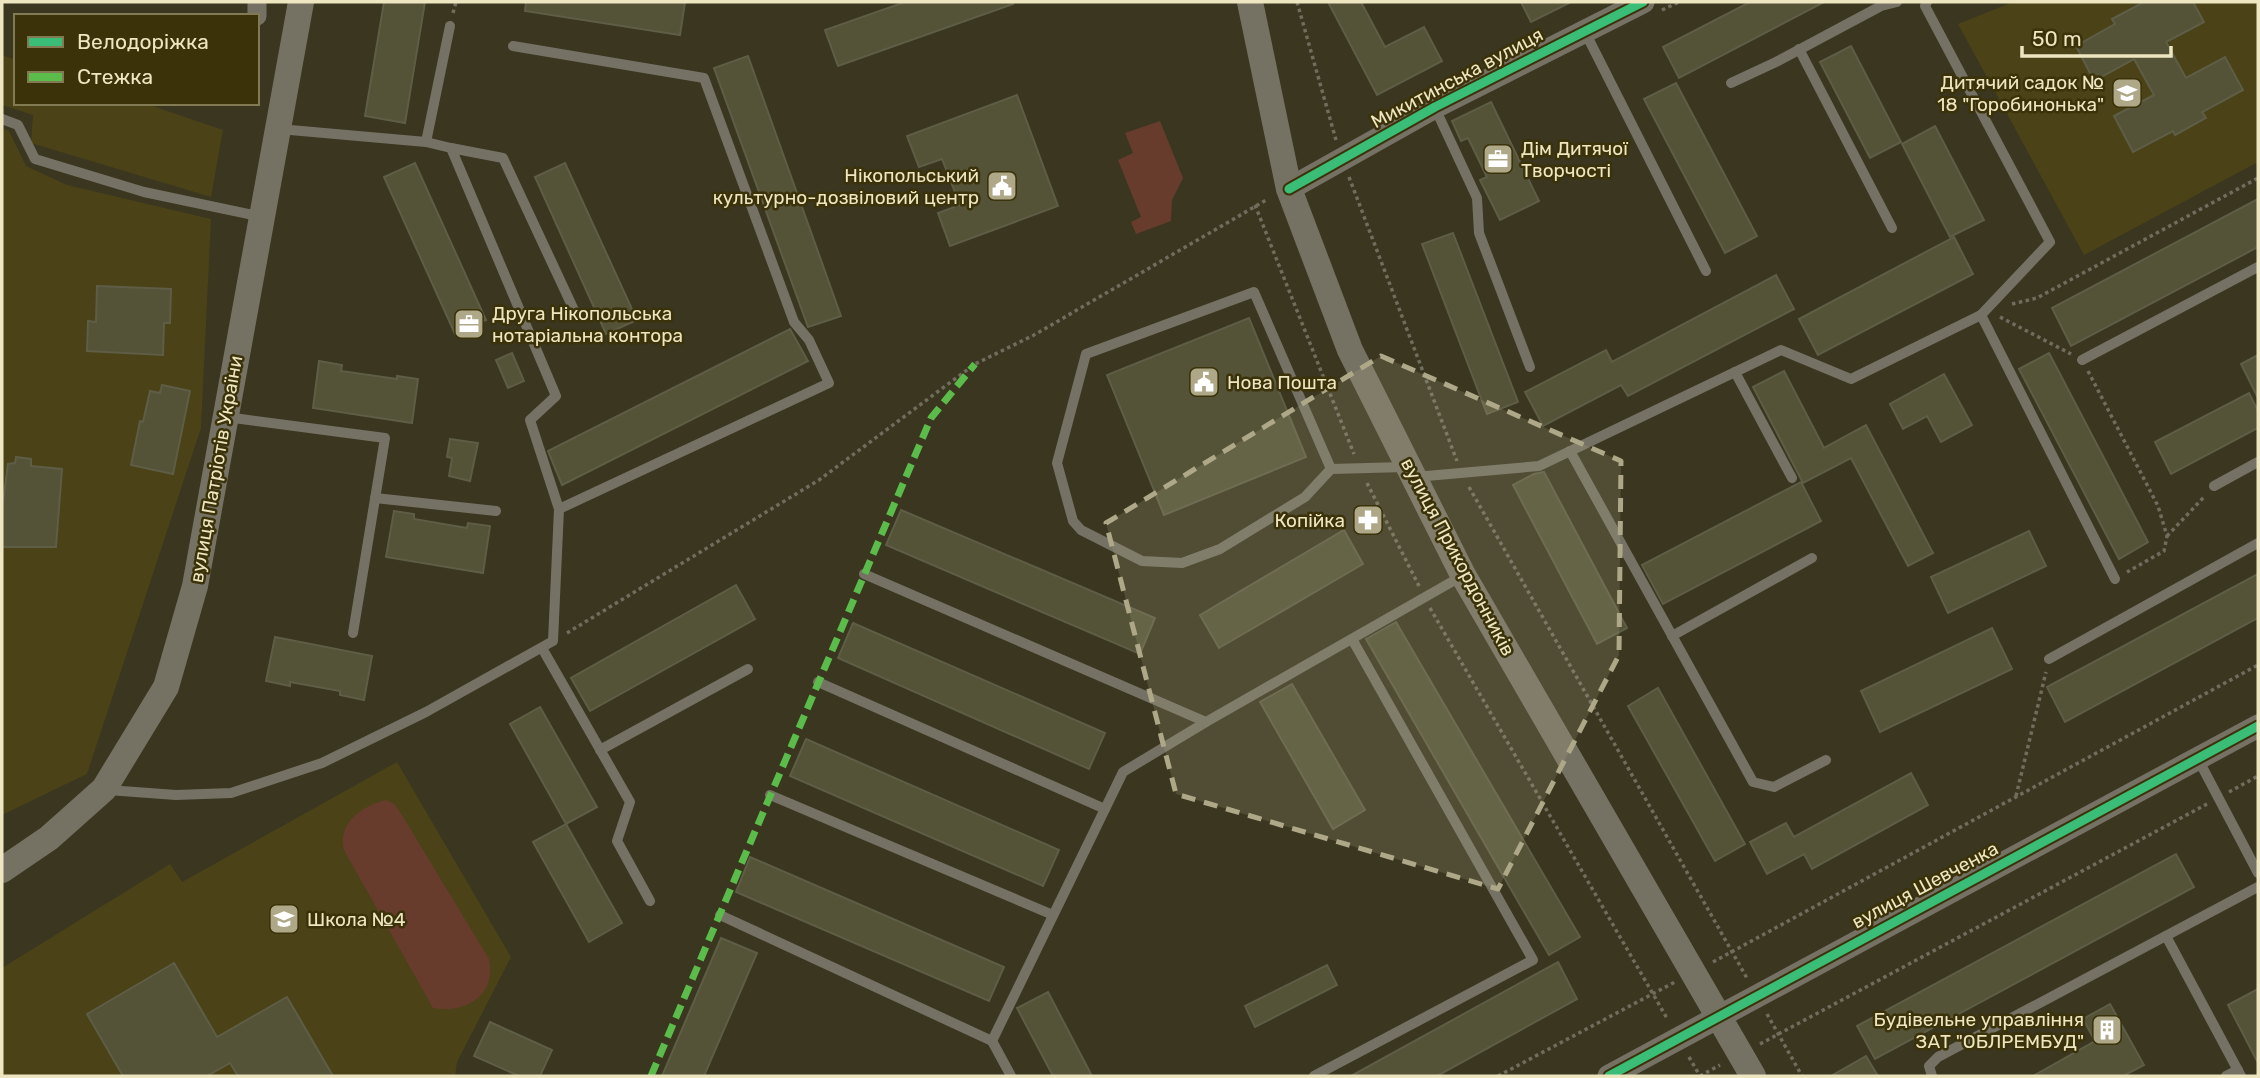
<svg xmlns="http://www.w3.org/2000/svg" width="2260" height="1078" viewBox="0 0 2260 1078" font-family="Rubik,sans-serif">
	<rect width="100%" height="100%" fill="#3a3620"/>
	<g fill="#4b4218">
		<path d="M 2013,2 L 2258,2 L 2258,162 L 2084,255 L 1958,24 Z"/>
		<path d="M 2,55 L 16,60 L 16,103 L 144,103 L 223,130 L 211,197 L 31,143 L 33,115 L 2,105 Z"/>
		<path d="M 2,128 L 9,131 L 26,166 L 67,185 L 211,219 L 201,428 L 87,774 L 2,815 Z"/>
		<path d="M 397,762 L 511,957 L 457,1062 L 455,1076 L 2,1076 L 2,968 L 170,864 L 182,882 Z"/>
	</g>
	<g fill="#683c2c">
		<path d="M 1160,121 L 1183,178 L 1172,200 L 1171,221 L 1136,234 L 1131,222 L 1141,217 L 1118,160 L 1133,153 L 1125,133 Z"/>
		<path d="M 386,800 L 394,804 L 400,812 L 489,959 C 497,995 465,1014 433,1008 L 344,850 C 337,823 362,806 386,800 Z"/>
	</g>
	<g fill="#545337" stroke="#5e5d46" stroke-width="2">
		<path d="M 384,2 L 425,2 L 405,123 L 365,116 Z"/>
		<path d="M 526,2 L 685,2 L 680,35 L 525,11 Z"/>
		<path d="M 905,2 L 1013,2 L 1013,4 L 838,66 L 825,30 Z"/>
		<path d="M 1328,2 L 1361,2 L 1385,47 L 1424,27 L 1442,61 L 1377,95 Z"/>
		<path d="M 1521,2 L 1571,2 L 1531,22 Z"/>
		<path d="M 1750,2 L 1824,2 L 1679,78 L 1663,47 Z"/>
		<path d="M 2144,2 L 2193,2 L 2204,22 L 2166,42 L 2186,78 L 2225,57 L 2243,90 L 2202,112 L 2206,118 L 2175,135 L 2173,131 L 2133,152 L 2114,116 L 2154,95 L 2134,59 L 2094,81 L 2076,46 L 2115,24 L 2112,19 Z"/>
		<path d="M 1851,46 L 1901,142 L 1870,158 L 1820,62 Z"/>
		<path d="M 748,56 L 841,316 L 808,327 L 714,68 Z"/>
		<path d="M 1676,83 L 1757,236 L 1725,253 L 1644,99 Z"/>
		<path d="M 1017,95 L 1058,206 L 950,246 L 938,213 L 960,205 L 942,159 L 919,167 L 907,136 Z"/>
		<path d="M 1491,102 L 1539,201 L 1500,220 L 1480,180 L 1487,177 L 1468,138 L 1461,141 L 1452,121 Z"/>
		<path d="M 1935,126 L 1984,220 L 1950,237 L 1902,144 Z"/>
		<path d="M 415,163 L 486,320 L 455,334 L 384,177 Z"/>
		<path d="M 565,163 L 637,320 L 606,334 L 535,177 Z"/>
		<path d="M 2258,199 L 2258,247 L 2071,346 L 2052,308 Z"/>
		<path d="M 1453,233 L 1518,402 L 1487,414 L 1422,244 Z"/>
		<path d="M 1954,237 L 1973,274 L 1818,355 L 1799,319 Z"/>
		<path d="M 1776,275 L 1794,309 L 1628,396 L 1621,385 L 1543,426 L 1525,392 L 1606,350 L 1612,362 Z"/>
		<path d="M 97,286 L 171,289 L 170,323 L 164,323 L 163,355 L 87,351 L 88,321 L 96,322 Z"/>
		<path d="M 1249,318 L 1306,457 L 1164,515 L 1107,375 Z"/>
		<path d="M 790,329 L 808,361 L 562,485 L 548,451 Z"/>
		<path d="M 512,353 L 524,381 L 508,388 L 496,360 Z"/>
		<path d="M 2049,353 L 2148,542 L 2119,559 L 2019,369 Z"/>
		<path d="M 2258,355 L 2258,398 L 2241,364 Z"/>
		<path d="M 319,361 L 342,365 L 341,371 L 397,379 L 397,376 L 418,379 L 412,423 L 313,408 Z"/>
		<path d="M 1784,371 L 1824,448 L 1866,425 L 1933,553 L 1908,566 L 1851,458 L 1803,483 L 1753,387 Z"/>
		<path d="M 1944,374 L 1972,425 L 1941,442 L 1927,416 L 1903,429 L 1890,404 Z"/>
		<path d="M 162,385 L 190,391 L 173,474 L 131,465 L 140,421 L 143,422 L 150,391 L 160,393 Z"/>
		<path d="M 2249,393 L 2258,411 L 2258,428 L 2171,474 L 2155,442 Z"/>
		<path d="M 450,439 L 478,443 L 470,481 L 449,476 L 452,458 L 447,457 Z"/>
		<path d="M 16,457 L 31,459 L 31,466 L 62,469 L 56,547 L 2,547 L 2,509 L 8,464 L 15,463 Z"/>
		<path d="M 1544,472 L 1627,628 L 1597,644 L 1513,485 L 1534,474 Z"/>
		<path d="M 1801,482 L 1821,521 L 1663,604 L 1642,565 Z"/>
		<path d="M 901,510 L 1155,618 L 1140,654 L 886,545 Z"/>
		<path d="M 394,511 L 414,514 L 414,519 L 467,528 L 468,523 L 490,526 L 483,573 L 386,557 Z"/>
		<path d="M 1344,530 L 1363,564 L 1219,648 L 1200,615 Z"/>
		<path d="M 2029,531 L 2046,566 L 1948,613 L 1931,577 Z"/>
		<path d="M 2258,574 L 2258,618 L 2065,722 L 2047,687 Z"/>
		<path d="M 736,585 L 755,619 L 590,711 L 571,678 Z"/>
		<path d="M 1396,622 L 1580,937 L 1549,955 L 1366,639 Z"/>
		<path d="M 853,623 L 1105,733 L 1089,769 L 838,658 Z"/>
		<path d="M 1992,628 L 2012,669 L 1880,732 L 1861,691 Z"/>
		<path d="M 275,637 L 372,656 L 364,700 L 340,695 L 340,691 L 290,682 L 290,686 L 266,681 Z"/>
		<path d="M 1292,684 L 1365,810 L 1333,829 L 1260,702 Z"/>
		<path d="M 1658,688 L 1745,844 L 1715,861 L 1628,706 Z"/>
		<path d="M 540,707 L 597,807 L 566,824 L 510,724 Z"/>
		<path d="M 806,739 L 1059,850 L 1043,886 L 790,776 Z"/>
		<path d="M 1911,773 L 1928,805 L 1812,869 L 1804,854 L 1767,874 L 1750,842 L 1786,823 L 1794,837 Z"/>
		<path d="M 566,824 L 622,923 L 589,942 L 533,842 Z"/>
		<path d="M 2176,854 L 2194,887 L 1875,1059 L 1857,1026 Z"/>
		<path d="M 750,857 L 1004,967 L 989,1001 L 736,892 Z"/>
		<path d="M 721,938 L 757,953 L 704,1076 L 662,1076 Z"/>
		<path d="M 1558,962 L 1577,999 L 1437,1076 L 1351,1076 Z"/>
		<path d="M 174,963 L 217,1037 L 287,997 L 333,1076 L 238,1076 L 230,1063 L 207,1076 L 123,1076 L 87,1014 Z"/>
		<path d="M 1327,965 L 1337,985 L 1255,1027 L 1245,1006 Z"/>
		<path d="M 2258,989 L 2258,1063 L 2228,1005 Z"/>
		<path d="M 1048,992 L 1092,1076 L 1053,1076 L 1017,1008 Z"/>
		<path d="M 2110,1004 L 2144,1065 L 2123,1076 L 2033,1076 L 2095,1041 L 2083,1019 Z"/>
		<path d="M 490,1022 L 552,1050 L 540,1076 L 519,1076 L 474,1056 Z"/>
		<path d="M 1866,1056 L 1878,1076 L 1831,1076 Z"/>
	</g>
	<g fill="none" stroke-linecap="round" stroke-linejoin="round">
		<g stroke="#706d5e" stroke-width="3.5" stroke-dasharray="3.5 3.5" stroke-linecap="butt">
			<path d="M 1297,2 L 1336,140"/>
			<path d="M 1662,10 L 1679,2"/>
			<path d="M 453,13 L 456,2"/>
			<path d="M 1349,177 L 1457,461"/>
			<path d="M 1255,205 L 1354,454"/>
			<path d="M 2012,304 L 2037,298 L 2258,178"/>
			<path d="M 2000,317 L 2071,354"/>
			<path d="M 2088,371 L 2158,506 L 2167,536 L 2164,551 L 2127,572"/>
			<path d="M 1367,483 L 1419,586"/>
			<path d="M 1469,487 L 1748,980"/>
			<path d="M 2167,536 L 2204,497"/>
			<path d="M 1430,608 L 1668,1020"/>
			<path d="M 567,633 L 819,480 L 975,364 L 1034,335 L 1268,199"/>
			<path d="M 2229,792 L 2258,776"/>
			<path d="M 2016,796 L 2046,672"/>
			<path d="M 1713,962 L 2258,665"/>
			<path d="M 1767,1014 L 1802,1076"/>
			<path d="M 1760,1044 L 2207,804"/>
			<path d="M 1689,1057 L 1700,1076"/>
			<path d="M 1498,1076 L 1675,982"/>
			<path d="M 1700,1076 L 1720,1065"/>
		</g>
		<g stroke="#757265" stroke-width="10">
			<path d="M 1585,32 L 1706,271"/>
			<path d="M 1799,49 L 1892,228"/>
			<path d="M 1731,83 L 1776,62 L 1881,6 L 1897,2"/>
			<path d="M 1435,108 L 1477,198 L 1479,233 L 1530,367"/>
			<path d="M 2,119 L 18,125 L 35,159 L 144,192 L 262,217"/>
			<path d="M 279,129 L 426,142 L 450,26"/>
			<path d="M 426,142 L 451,148 L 556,396 L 530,420 L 559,509"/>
			<path d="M 451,148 L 503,158 L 574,310"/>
			<path d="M 1981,315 L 2115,579"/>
			<path d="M 2082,360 L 2258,267"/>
			<path d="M 1735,372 L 1792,478"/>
			<path d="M 226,417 L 385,438 L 353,633"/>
			<path d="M 1570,451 L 1753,782 L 1774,787 L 1826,760"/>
			<path d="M 1331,469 L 1305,497 L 1220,549 L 1182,563 L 1142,561 L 1081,530 L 1073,521 L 1057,463 L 1086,354 L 1254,292 L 1331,469 L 1405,467"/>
			<path d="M 1415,477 L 1539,466 L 1781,350 L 1851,379 L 1981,315 L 2050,242 L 1925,6 L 1927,2"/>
			<path d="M 2214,486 L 2258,462"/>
			<path d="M 375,498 L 496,511"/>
			<path d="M 864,574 L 1206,722 L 1462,576"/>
			<path d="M 1672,636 L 1812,558"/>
			<path d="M 542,648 L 630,802 L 617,841 L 650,901"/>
			<path d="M 2049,659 L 2258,543"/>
			<path d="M 818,682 L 1105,809"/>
			<path d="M 600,750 L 748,669"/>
			<path d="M 2198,759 L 2258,873"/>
			<path d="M 108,790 L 176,795 L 231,793 L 322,763 L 426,712 L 553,641 L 559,509 L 829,383 L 809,340 L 794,322 L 704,78 L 513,46"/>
			<path d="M 770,795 L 1053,915"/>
			<path d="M 720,915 L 992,1041 L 1123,772 L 1206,722"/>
			<path d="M 2166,936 L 2241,1076"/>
			<path d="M 992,1041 L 1011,1076"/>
			<path d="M 1314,1076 L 1533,960 L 1352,639"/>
			<path d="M 1932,1076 L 1929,1066 L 1938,1057 L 2258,887"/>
			<path d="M 2226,1076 L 2238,1070"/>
		</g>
		<path stroke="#757265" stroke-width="19" d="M 257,16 L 257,2"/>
		<g stroke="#757265" stroke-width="23">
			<path d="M 1289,189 L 1435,107 L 1643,2"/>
			<path d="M 1609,1076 L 2258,726"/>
		</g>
		<g stroke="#767263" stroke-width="26">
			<path d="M 1250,2 L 1289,189 L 1350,350 L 1463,575 L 1753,1076"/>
			<path d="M 2,870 L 49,838 L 104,789 L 166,687 L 195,586 L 301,2"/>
		</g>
		<path stroke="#5cbc4b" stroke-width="7" stroke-dasharray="14 7" stroke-linecap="butt" d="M 651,1076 L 931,418 L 975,364"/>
		<g stroke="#3b3209" stroke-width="13">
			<g id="cycleway">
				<path d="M 1289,189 L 1435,107 L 1643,2"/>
				<path d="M 1609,1076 L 2258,726"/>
			</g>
		</g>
		<use href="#cycleway" stroke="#3abd76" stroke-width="9"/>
	</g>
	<path fill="#aea889" fill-opacity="0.2" stroke="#aea889" stroke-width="5" stroke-dasharray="14 9" stroke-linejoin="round" d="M 1381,356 L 1621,461 L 1619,655 L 1498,889 L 1176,794 L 1106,523 Z"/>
	<defs>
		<g id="school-square" transform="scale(1.575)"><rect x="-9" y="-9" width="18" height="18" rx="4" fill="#aea889" stroke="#3b3209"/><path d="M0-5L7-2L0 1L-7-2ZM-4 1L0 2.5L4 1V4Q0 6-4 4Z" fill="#fff"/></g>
		<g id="office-square" transform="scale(1.575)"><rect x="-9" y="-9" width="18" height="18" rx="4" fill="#aea889" stroke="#3b3209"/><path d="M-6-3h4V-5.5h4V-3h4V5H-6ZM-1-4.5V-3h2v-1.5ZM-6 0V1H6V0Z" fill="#fff"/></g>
		<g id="civic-square" transform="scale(1.575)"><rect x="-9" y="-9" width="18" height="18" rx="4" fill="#aea889" stroke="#3b3209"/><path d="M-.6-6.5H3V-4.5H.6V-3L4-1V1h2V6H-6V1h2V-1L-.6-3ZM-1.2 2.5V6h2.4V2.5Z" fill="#fff"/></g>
		<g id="pharmacy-square" transform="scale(1.575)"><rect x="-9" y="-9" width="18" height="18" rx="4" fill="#aea889" stroke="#3b3209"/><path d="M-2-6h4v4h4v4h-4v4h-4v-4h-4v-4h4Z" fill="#fff"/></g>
		<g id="building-square" transform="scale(1.575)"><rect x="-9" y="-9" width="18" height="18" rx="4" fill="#aea889" stroke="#3b3209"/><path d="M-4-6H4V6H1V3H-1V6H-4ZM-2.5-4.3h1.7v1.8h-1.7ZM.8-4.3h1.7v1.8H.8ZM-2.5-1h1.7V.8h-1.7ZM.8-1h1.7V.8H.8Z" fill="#fff"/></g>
	</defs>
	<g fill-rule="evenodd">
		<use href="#school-square" x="2127" y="93"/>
		<use href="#office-square" x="1498" y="159"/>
		<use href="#civic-square" x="1002" y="186"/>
		<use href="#office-square" x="469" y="324"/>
		<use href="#civic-square" x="1204" y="382"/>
		<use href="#pharmacy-square" x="1368" y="520"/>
		<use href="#school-square" x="284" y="919"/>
		<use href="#building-square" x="2107" y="1030"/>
	</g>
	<g text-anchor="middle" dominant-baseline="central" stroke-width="5" stroke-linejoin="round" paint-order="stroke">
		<g font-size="19" fill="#ede6c1" stroke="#3b3209">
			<text transform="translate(1457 78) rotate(-28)">Микитинська вулиця</text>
			<text transform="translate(216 469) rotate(-80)">вулиця Патріотів України</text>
			<text transform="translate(1458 557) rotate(62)">вулиця Прикордонників</text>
			<text transform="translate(1925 885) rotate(-28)">вулиця Шевченка</text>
		</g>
		<g font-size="19" fill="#ede6c1" stroke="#3b3209" text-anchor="end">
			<text x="2104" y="82">Дитячий садок №<tspan x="2104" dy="22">18 "Горобинонька"</tspan></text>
			<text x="1521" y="148" text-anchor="start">Дім Дитячої<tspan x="1521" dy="22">Творчості</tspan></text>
			<text x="979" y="175">Нікопольський<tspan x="979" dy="22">культурно-дозвіловий центр</tspan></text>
			<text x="492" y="313" text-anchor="start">Друга Нікопольська<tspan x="492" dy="22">нотаріальна контора</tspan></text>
			<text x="1227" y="382" text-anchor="start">Нова Пошта</text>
			<text x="1345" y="520">Копійка</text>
			<text x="307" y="919" text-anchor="start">Школа №4</text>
			<text x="2084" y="1019">Будівельне управління<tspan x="2084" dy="22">ЗАТ "ОБЛРЕМБУД"</tspan></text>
		</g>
	</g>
	<rect width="2260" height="1078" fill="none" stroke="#ede6c1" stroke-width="7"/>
	<rect x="14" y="14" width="245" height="91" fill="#3b3209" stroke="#827a53" stroke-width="2"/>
	<rect x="28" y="37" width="35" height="10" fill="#3abd76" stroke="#827a53" stroke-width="2"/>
	<text x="77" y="49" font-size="21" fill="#ede6c1">Велодоріжка</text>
	<rect x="28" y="72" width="35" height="10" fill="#5cbc4b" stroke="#827a53" stroke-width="2"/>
	<text x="77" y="84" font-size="21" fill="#ede6c1">Стежка</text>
	<path d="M2022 46v10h149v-10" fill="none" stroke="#ede6c1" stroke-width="3.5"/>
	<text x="2032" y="46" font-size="21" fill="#ede6c1" stroke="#3b3209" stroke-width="5" paint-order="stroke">50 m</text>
</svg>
